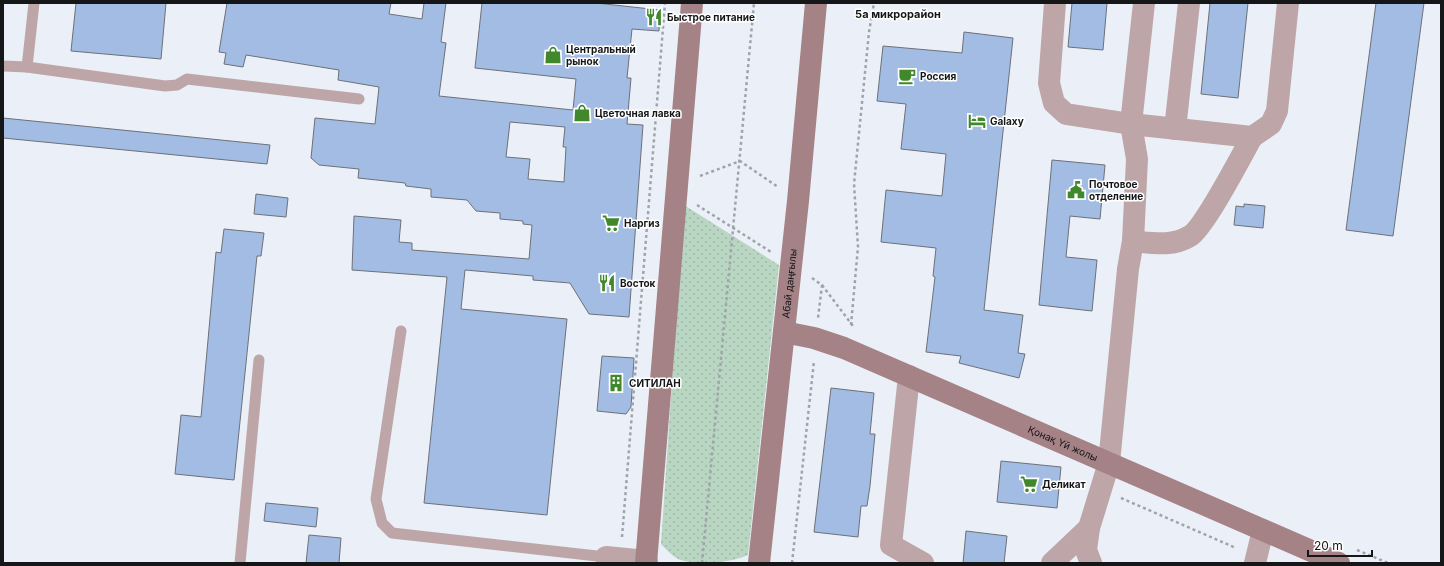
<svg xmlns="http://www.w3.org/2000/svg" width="1444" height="566" viewBox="0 0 1444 566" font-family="Inter,sans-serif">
	<defs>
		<pattern id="green-dots" width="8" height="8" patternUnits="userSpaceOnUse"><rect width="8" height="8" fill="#b8d6c1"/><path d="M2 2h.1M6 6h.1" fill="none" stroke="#9db7a5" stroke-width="1.8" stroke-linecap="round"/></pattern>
	</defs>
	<rect width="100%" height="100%" fill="#ebf0f8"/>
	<path fill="url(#green-dots)" d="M 684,205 L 779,265 L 748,555 C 731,563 695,566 678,559 C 671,555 666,549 661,544 Z"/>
	<g fill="#a3bce4" stroke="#6c7178" fill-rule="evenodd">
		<path d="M 76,3 L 166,3 L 161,59 L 71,51 Z"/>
		<path d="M 227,3 L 391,3 L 389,14 L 422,19 L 424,3 L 446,3 L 441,42 L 446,43 L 439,96 L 573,110 L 576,79 L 475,68 L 482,3 L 596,3 L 660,10 L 659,31 L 632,29 L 627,78 L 631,78 L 627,124 L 643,125 L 629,317 L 589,314 L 570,283 L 533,280 L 533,276 L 465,270 L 461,309 L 567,319 L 547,515 L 424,503 L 447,277 L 352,270 L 354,216 L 401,220 L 399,242 L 412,243 L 412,250 L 529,259 L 532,225 L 523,224 L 523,221 L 500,219 L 500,213 L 476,211 L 467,200 L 431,197 L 431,189 L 406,186 L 405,183 L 358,178 L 359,169 L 319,165 L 311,158 L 315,118 L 375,124 L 379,87 L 338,80 L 339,70 L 246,55 L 243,67 L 224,64 L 226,53 L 219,52 ZM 510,122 L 565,127 L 563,147 L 566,147 L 564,182 L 528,179 L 530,159 L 506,157 Z"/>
		<path d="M 1072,3 L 1107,3 L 1103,50 L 1068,47 Z"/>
		<path d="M 1210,3 L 1248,3 L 1238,98 L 1201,94 Z"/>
		<path d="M 1376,3 L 1424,3 L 1393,236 L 1346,230 Z"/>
		<path d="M 964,32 L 1013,38 L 984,310 L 1023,315 L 1018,353 L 1025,354 L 1019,378 L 959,363 L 961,356 L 926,352 L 935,277 L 933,276 L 936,248 L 881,242 L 886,190 L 942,196 L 946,154 L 901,149 L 906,104 L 877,101 L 883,46 L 962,53 Z"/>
		<path d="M 3,118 L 270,145 L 267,164 L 3,138 Z"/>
		<path d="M 1052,160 L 1105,165 L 1100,219 L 1070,216 L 1066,257 L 1097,260 L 1092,311 L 1039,305 Z"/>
		<path d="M 256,194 L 288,198 L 286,217 L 254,214 Z"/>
		<path d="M 1244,204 L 1265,206 L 1263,228 L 1234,225 L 1236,206 L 1244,207 Z"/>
		<path d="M 224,229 L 264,233 L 261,256 L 257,256 L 234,480 L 175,474 L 181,415 L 201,417 L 216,252 L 221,253 Z"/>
		<path d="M 602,356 L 634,358 L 631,407 L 626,414 L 597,411 Z"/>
		<path d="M 831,388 L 874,393 L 870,434 L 875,434 L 870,486 L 867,506 L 861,506 L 858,537 L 814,532 Z"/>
		<path d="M 1001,461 L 1061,467 L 1057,508 L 997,502 Z"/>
		<path d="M 266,503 L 318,508 L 316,527 L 264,521 Z"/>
		<path d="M 966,531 L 1007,536 L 1004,563 L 963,563 Z"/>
		<path d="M 309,535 L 341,538 L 339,563 L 306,563 Z"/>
	</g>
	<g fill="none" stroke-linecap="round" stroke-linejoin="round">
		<g stroke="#a0a4aa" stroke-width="2.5" stroke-dasharray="3 3" stroke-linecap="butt">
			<path d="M 700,176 L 740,161 L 778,187"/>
			<path d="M 697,205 L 771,252"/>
			<path d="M 812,278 L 822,285 L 818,318"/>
			<path d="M 822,285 L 853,326"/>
			<path d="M 851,325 L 858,247 L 854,184 L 869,32 L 874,3"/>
			<path d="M 1121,498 L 1236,548"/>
			<path d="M 622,537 L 665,3"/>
			<path d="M 1357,550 L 1388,563"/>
			<path d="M 702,563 L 754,3"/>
			<path d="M 792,563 L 814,361"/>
		</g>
		<g stroke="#bea6a8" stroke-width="11">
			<path d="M 3,66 L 27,67 L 165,86 L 177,85 L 187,79 L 359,99"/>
			<path d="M 27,67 L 34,3"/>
			<path d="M 401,331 L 376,499 L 382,523 L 392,533 L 606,557"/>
			<path d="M 240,563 L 259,360"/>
		</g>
		<g stroke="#bea6a8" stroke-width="22">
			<path d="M 1055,3 L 1049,83 L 1054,103 L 1066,114 L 1131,124 L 1252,137 L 1271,124 L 1277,111 L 1288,3"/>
			<path d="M 1175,129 L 1189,3"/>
			<path d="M 1133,241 C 1153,243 1172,247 1190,236 C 1204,228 1242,155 1252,137"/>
			<path d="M 909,376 L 891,545 L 923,563"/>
			<path d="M 606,557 L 647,561"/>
			<path d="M 1052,563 L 1089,528"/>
			<path d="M 1091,563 L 1086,550 L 1089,528 L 1109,463 L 1128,269 L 1133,241 L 1137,159 L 1131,124 L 1144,3"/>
			<path d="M 1255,563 L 1263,530"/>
		</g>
		<g stroke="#a58286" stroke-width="22">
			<path id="s1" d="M 784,332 L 814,338 L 844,348 L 1339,563"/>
			<path d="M 646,563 L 692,3"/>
			<path id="s2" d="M 759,563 L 798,201 L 816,3"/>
		</g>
	</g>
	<defs>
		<g id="restaurant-bare" transform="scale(1.38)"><path d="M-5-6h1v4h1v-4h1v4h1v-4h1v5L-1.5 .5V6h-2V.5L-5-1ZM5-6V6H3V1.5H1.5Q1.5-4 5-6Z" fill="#41882d" stroke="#fff" stroke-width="2.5" paint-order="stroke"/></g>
		<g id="shop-bare" transform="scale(1.38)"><path d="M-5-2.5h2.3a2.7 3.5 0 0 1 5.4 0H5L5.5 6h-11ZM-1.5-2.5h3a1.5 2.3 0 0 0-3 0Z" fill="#41882d" stroke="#fff" stroke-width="2.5" paint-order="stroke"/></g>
		<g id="cafe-bare" transform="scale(1.38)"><path d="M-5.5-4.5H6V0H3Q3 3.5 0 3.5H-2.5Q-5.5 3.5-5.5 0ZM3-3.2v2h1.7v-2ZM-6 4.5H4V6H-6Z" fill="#41882d" stroke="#fff" stroke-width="2.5" paint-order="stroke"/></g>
		<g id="hotel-bare" transform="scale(1.38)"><path d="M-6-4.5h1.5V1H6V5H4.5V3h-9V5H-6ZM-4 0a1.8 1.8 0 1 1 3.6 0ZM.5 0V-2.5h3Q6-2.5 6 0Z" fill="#41882d" stroke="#fff" stroke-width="2.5" paint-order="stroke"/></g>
		<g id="civic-bare" transform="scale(1.38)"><path d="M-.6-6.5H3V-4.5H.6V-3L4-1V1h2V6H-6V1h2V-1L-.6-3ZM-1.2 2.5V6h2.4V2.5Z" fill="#41882d" stroke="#fff" stroke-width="2.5" paint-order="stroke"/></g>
		<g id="supermarket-bare" transform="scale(1.38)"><path d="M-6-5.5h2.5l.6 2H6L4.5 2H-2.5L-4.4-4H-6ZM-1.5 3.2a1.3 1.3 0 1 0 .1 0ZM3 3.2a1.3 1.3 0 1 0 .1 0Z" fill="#41882d" stroke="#fff" stroke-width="2.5" paint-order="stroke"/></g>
		<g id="building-bare" transform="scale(1.38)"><path d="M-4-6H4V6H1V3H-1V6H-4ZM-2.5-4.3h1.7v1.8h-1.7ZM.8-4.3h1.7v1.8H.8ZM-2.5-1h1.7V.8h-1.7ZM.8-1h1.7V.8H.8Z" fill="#41882d" stroke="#fff" stroke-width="2.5" paint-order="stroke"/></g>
	</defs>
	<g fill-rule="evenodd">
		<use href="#restaurant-bare" x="654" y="17"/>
		<use href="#shop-bare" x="553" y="55"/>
		<use href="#cafe-bare" x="907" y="76"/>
		<use href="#shop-bare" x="582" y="113"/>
		<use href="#hotel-bare" x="977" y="121"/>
		<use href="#civic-bare" x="1076" y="190"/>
		<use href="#supermarket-bare" x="611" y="223"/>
		<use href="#restaurant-bare" x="607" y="283"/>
		<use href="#building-bare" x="616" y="383"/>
		<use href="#supermarket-bare" x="1029" y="484"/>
	</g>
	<g text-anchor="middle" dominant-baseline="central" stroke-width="3" stroke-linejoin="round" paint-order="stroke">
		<g font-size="10" font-weight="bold" fill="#141618" stroke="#fff" text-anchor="start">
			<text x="667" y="17">Быстрое питание</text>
			<text x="566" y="49">Центральный<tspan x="566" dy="12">рынок</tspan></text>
			<text x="920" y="76">Россия</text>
			<text x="595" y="113">Цветочная лавка</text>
			<text x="990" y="121">Galaxy</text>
			<text x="1089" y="184">Почтовое<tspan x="1089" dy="12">отделение</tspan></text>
			<text x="624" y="223">Наргиз</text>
			<text x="620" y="283">Восток</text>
			<text x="629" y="383">СИТИЛАН</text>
			<text x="1042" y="484">Деликат</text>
		</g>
		<g font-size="10" fill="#141618" stroke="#fff">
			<text stroke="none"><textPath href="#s2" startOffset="281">Абай даңғылы</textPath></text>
			<text stroke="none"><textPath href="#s1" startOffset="301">Қонақ Үй жолы</textPath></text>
		</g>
		<g font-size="11" font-weight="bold" fill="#141618" stroke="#fff">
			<text x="898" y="14">5а микрорайон</text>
		</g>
	</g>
	<rect width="1444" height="566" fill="none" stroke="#141618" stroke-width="8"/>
	<path d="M1308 550v6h64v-6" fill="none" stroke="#141618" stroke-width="2"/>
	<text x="1314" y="550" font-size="12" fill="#141618" stroke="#ffffff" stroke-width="3" paint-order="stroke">20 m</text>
</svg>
